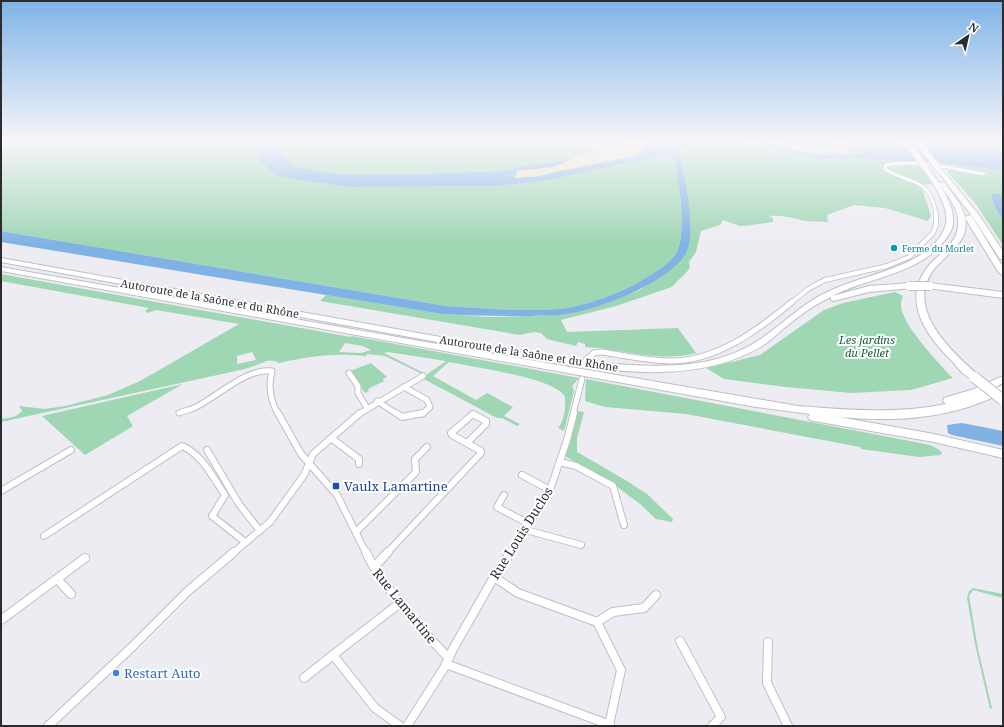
<svg xmlns="http://www.w3.org/2000/svg" width="1004" height="727" viewBox="0 0 1004 727" font-family="'Noto Serif',serif">
	<rect width="100%" height="100%" fill="#eeecf3"/>
	<g fill="#9fd6b4" fill-rule="evenodd">
		<path d="M 1,142 L 252,142 L 260,161 L 277,175 L 292,179 L 349,187 L 497,186 L 543,181 L 664,155 L 674,158 C 679,182 687,229 677,252 C 672,263 657,271 647,277 C 624,292 587,306 559,309 C 522,312 483,308 446,306 L 1,231 Z"/>
		<path d="M 276,142 L 628,142 L 570,160 L 522,166 L 504,171 L 419,174 L 353,175 L 322,172 L 296,166 L 282,156 Z"/>
		<path d="M 708,142 L 740,142 L 771,147 L 792,151 L 813,158 L 834,160 L 848,157 L 875,158 L 918,162 L 932,184 L 918,185 L 923,191 L 931,216 L 928,221 L 885,208 L 854,205 L 827,215 L 828,222 C 820,221 812,222 805,221 C 793,218 782,215 769,216 L 773,218 L 773,222 L 745,226 L 740,226 L 723,220 L 720,225 L 701,231 L 696,252 L 689,262 L 690,267 C 686,275 678,279 672,287 L 616,306 L 561,320 L 567,332 L 678,328 L 696,353 C 659,363 622,349 585,347 L 585,344 L 578,342 L 576,346 L 547,339 L 541,333 L 534,332 L 520,335 L 320,301 L 326,295 L 442,314 L 488,317 L 562,315 L 603,304 L 640,290 L 685,254 L 680,158 L 678,150 L 693,145 Z"/>
		<path d="M 782,142 L 835,142 L 837,146 C 829,155 793,146 782,142 Z"/>
		<path d="M 850,142 L 883,142 L 883,143 L 880,146 L 869,147 L 863,154 L 848,156 L 851,149 Z"/>
		<path d="M 923,142 L 1003,142 L 1003,152 L 961,148 L 933,148 L 931,145 L 925,146 Z"/>
		<path d="M 940,164 L 1003,170 L 1003,194 L 991,195 L 993,202 L 1003,222 L 1003,245 L 975,203 L 945,169 L 986,175 L 987,173 Z"/>
		<path d="M 1,274 L 351,337 L 352,336 L 579,378 L 572,386 L 574,391 L 564,431 L 558,428 C 564,421 566,407 565,397 C 557,378 472,367 449,362 L 433,376 L 476,400 L 487,393 L 513,407 L 504,416 L 520,424 L 517,426 L 502,418 L 497,418 L 422,378 L 446,361 L 388,352 L 384,353 L 424,373 L 422,374 L 385,356 L 367,354 L 366,356 C 332,353 312,356 279,363 C 274,360 271,360 265,361 L 265,362 L 245,369 L 1,422 L 1,419 C 9,418 17,417 22,411 L 19,406 L 45,409 L 65,406 L 108,395 L 140,381 L 239,324 L 156,310 L 148,313 L 145,311 L 149,308 L 1,281 ZM 345,343 L 363,346 L 371,350 L 361,353 L 339,352 ZM 252,352 L 256,360 L 237,364 L 237,356 Z"/>
		<path d="M 895,292 L 903,296 C 902,298 901,302 901,305 C 900,322 940,365 953,378 L 911,390 L 851,393 L 786,387 L 724,379 L 706,368 L 760,355 L 824,310 L 843,303 Z"/>
		<path d="M 371,363 L 387,377 L 383,379 L 384,381 L 368,389 L 369,391 L 365,393 L 350,371 Z"/>
		<path d="M 586,379 L 915,442 C 925,444 936,445 942,453 L 941,455 L 919,457 L 861,449 L 860,447 L 686,414 L 605,407 L 585,401 Z"/>
		<path d="M 183,384 L 127,416 L 133,426 L 85,455 L 42,416 Z"/>
		<path d="M 577,411 L 584,412 L 577,438 L 577,452 L 627,481 L 647,494 L 673,519 L 672,522 L 656,519 L 640,504 L 616,486 L 565,456 Z"/>
		<path d="M 973,588 L 1003,594 L 1003,598 L 973,590 L 969,596 L 978,649 L 992,708 L 990,709 L 975,644 L 967,598 L 969,591 Z"/>
	</g>
	<g fill="#eee4bf">
		<path d="M 628,142 L 649,142 L 636,156 L 554,172 L 541,176 L 515,178 L 517,171 L 554,167 L 574,158 Z"/>
		<path d="M 764,142 C 770,142 777,142 782,143 C 794,145 828,156 837,146 L 835,142 L 850,142 L 851,149 L 848,157 L 834,160 L 813,158 L 792,151 L 767,146 Z"/>
	</g>
	<g fill="#81b2e4">
		<path d="M 252,142 L 276,142 L 282,156 L 296,166 L 322,172 L 353,175 L 419,174 L 504,171 L 522,166 L 570,160 L 554,167 L 517,171 L 515,178 L 541,176 L 554,172 L 636,156 L 649,142 L 708,142 L 693,145 L 678,150 C 684,175 698,232 685,255 C 666,284 595,311 561,315 C 551,316 541,315 531,316 C 501,316 472,316 442,314 L 1,242 L 1,231 L 446,306 C 483,308 522,312 559,309 C 587,306 624,292 647,277 C 657,271 671,263 677,252 C 687,230 679,182 674,159 L 664,155 L 543,181 L 497,186 L 349,187 L 292,179 L 276,175 L 260,161 Z"/>
		<path d="M 883,142 L 1003,152 L 1003,170 L 955,165 L 848,157 L 848,156 L 863,154 L 861,150 L 868,149 L 869,147 C 874,146 878,147 883,145 Z"/>
		<path d="M 991,194 L 1003,194 L 1003,222 L 993,202 Z"/>
		<path d="M 962,423 L 1003,431 L 1003,446 L 952,435 L 948,433 L 947,425 Z"/>
	</g>
	<g fill="none" stroke-linecap="round" stroke-linejoin="round">
		<path stroke="#81b2e4" stroke-width="1.5" d="M 846,157 L 851,147 L 849,142"/>
		<path fill="#81b2e4" fill-rule="evenodd" d="M 754,142 L 766,142 L 817,155 L 863,154 L 866,156 L 863,158 L 817,159 Z"/>
		<g stroke="#bfbec5" stroke-width="4.5">
			<path id="street-far4" d="M 936,214 C 930,176 910,185 885,169 L 886,165 C 917,159 952,168 983,174"/>
		</g>
		<g stroke="#bfbec5" stroke-width="5.5">
			<path id="street-far3" d="M 791,303 L 808,289 L 825,280 L 887,266 L 909,257 L 933,233 L 936,225 L 936,213"/>
		</g>
		<g stroke="#bfbec5" stroke-width="7">
			<g id="street-far2">
				<path d="M 587,359 L 594,353 L 601,352 C 624,355 647,361 671,361 C 717,361 758,330 792,302"/>
				<path d="M 349,373 L 358,386 L 358,393 L 367,408"/>
				<path d="M 404,387 L 427,400 L 430,407 L 422,414"/>
				<path d="M 377,401 L 397,414"/>
				<path d="M 179,413 C 184,411 189,410 194,408 C 216,398 247,367 272,371 C 268,386 270,400 278,414"/>
				<path d="M 359,414 L 423,376"/>
				<path d="M 573,414 L 582,379"/>
			</g>
		</g>
		<g stroke="#bfbec5" stroke-width="8">
			<g id="street-far1">
				<path d="M 278,413 L 301,454 L 337,495 L 366,553"/>
				<path d="M 396,413 L 402,417 L 423,413"/>
				<path d="M 331,438 L 359,459 L 359,464"/>
				<path d="M 207,450 L 239,504 L 260,531"/>
				<path d="M 560,462 L 576,466 L 613,486 L 624,525"/>
				<path d="M 522,475 L 550,490"/>
				<path d="M 1,491 L 71,450"/>
				<path d="M 504,495 L 497,507 L 529,524"/>
				<path d="M 526,530 L 581,545"/>
				<path d="M 356,532 L 416,472 L 415,459 L 427,447"/>
				<path d="M 44,536 L 182,446 C 202,454 213,478 225,495 L 212,516 L 245,542"/>
				<path d="M 233,553 L 270,522 L 304,475 L 313,454 L 360,413"/>
				<path d="M 387,553 L 481,453 L 481,451 L 452,435 L 451,433 L 473,414 L 486,421 L 486,424 L 467,443"/>
				<path d="M 510,553 L 550,490 L 567,440 L 574,413"/>
			</g>
		</g>
		<g stroke="#bfbec5" stroke-width="10">
			<g id="street">
				<path d="M 366,552 C 377,576 393,594 410,615 C 423,630 435,645 449,658"/>
				<path d="M 374,567 L 388,552"/>
				<path d="M 494,577 L 518,593 L 597,622 L 621,670 L 609,725"/>
				<path d="M 57,579 L 71,594"/>
				<path d="M 400,603 L 333,655 L 375,708 L 400,726"/>
				<path d="M 1,620 L 85,558"/>
				<path d="M 597,622 L 613,612 L 644,608 L 656,595"/>
				<path d="M 680,641 L 721,717 L 712,726"/>
				<path d="M 768,642 L 767,683 L 788,726"/>
				<path d="M 446,664 L 610,725"/>
				<path d="M 304,678 L 333,655"/>
				<path d="M 48,726 L 133,646 L 188,591 L 234,552"/>
				<path d="M 407,726 L 444,668 L 453,649 L 494,577 L 511,552"/>
			</g>
		</g>
		<g stroke="#bfbec5" stroke-width="2">
			<g id="highway">
				<path d="M 923,166 L 927,166 L 939,183 L 944,182 L 960,204 L 965,217 L 971,215 L 1003,267 L 1003,275 L 999,273 L 965,218 C 970,241 948,253 935,268 C 903,307 950,350 978,375 L 979,377 L 978,379 C 968,382 958,368 952,361 C 924,334 899,296 932,262 C 943,251 957,242 958,226 C 960,211 949,197 940,185 C 946,195 953,207 953,219 C 954,227 950,233 946,239 C 919,275 869,277 832,296 L 869,286 L 909,283 L 913,286 L 912,288 L 869,292 L 834,301 L 831,300 L 831,297 C 813,305 798,317 783,329 C 775,336 768,343 759,348 C 692,385 613,371 541,361 L 1,262 L 1,258 L 541,355 C 595,362 650,371 704,362 C 724,358 745,350 762,338 C 782,324 799,307 821,295 C 847,281 876,276 903,264 C 919,257 939,245 945,227 C 952,210 932,181 922,167 Z"/>
				<path d="M 936,167 L 940,167 L 979,215 L 1003,251 L 1003,259 L 1000,259 L 972,216 L 936,169 Z"/>
				<path d="M 1,267 L 454,347 L 798,406 C 848,410 897,414 946,404 L 943,401 L 944,398 L 974,389 L 1003,376 L 1003,383 L 990,390 L 1003,385 L 1003,393 C 992,398 980,403 968,407 C 928,420 882,421 839,417 L 934,434 L 1003,450 L 1003,458 L 934,442 L 814,421 L 810,420 L 808,417 L 810,414 L 756,407 L 1,271 Z"/>
				<path d="M 930,283 L 1003,292 L 1003,298 L 927,288 L 926,286 Z"/>
			</g>
		</g>
		<use href="#street-far4" stroke="#fff" stroke-width="3"/>
		<use href="#street-far3" stroke="#fff" stroke-width="4"/>
		<use href="#street-far2" stroke="#fff" stroke-width="5"/>
		<use href="#street-far1" stroke="#fff" stroke-width="6"/>
		<use href="#street" stroke="#fff" stroke-width="8"/>
		<use href="#highway" fill="#fff" fill-rule="evenodd"/>
		<g stroke="#bfbec5" stroke-width="8" stroke-linecap="butt">
			<g id="highway-bridge-far2">
				<path d="M 907,142 L 925,167"/>
				<path d="M 918,142 L 938,168"/>
			</g>
		</g>
		<g stroke="#bfbec5" stroke-width="10" stroke-linecap="butt">
			<path id="highway-bridge-far1" d="M 909,286 L 930,286"/>
		</g>
		<g stroke="#bfbec5" stroke-width="12" stroke-linecap="butt">
			<path id="highway-bridge" d="M 974,377 L 1003,400"/>
		</g>
		<use href="#highway-bridge-far2" stroke="#fff" stroke-width="6"/>
		<use href="#highway-bridge-far1" stroke="#fff" stroke-width="8"/>
		<use href="#highway-bridge" stroke="#fff" stroke-width="10"/>
	</g>
	<linearGradient id="sky" x2="0" y2="1"><stop stop-color="#7fb3e6"/><stop offset="0.58" stop-color="#f7f6fa"/><stop offset="1" stop-color="#f7f6fa" stop-opacity="0"/></linearGradient>
	<rect width="1004" height="244" fill="url(#sky)"/>
	<circle fill="#0f9aa8" stroke="#fff" stroke-width="1.5" cx="894" cy="248" r="4"/>
	<rect fill="#1a4fb4" stroke="#fff" stroke-width="1.5" x="332" y="482" width="8" height="8" rx="2"/>
	<circle fill="#3f7fe0" stroke="#fff" stroke-width="1.5" cx="116" cy="673" r="4"/>
	<g text-anchor="middle" dominant-baseline="central" stroke-width="4" stroke-linejoin="round" paint-order="stroke">
		<g font-size="9" fill="#0d838f" stroke="#fff" text-anchor="start">
			<text x="902" y="248">Ferme du Morlet</text>
		</g>
		<g font-size="11" fill="#2c2b2e" stroke="#fff">
			<text transform="translate(210 298) rotate(10)">Autoroute de la Saône et du Rhône</text>
			<text transform="translate(529 353) rotate(9)">Autoroute de la Saône et du Rhône</text>
		</g>
		<g font-size="11" font-style="italic" fill="#0d5f3a" stroke="#fff">
			<text x="867" y="339">Les jardins<tspan x="867" dy="13">du Pellet</tspan></text>
		</g>
		<g font-size="13" fill="#164399" stroke="#fff" text-anchor="start">
			<text x="344" y="486">Vaulx Lamartine</text>
		</g>
		<g font-size="13" fill="#2c2b2e" stroke="#fff">
			<text transform="translate(521 533) rotate(-58)">Rue Louis Duclos</text>
			<text transform="translate(405 606) rotate(51)">Rue Lamartine</text>
		</g>
		<g font-size="13" fill="#366cbe" stroke="#fff" text-anchor="start">
			<text x="124" y="673">Restart Auto</text>
		</g>
	</g>
	<rect width="1004" height="727" fill="none" stroke="#2c2b2e" stroke-width="4"/>
	<g transform="translate(968 36) rotate(34)" stroke="#ffffff" stroke-width="3" paint-order="stroke">
	<path d="M0-3L7 15L0 10L-7 15Z" fill="#2c2b2e"/>
	<text y="-6" font-size="11" font-weight="bold" text-anchor="middle" fill="#2c2b2e">N</text>
	</g>
</svg>
